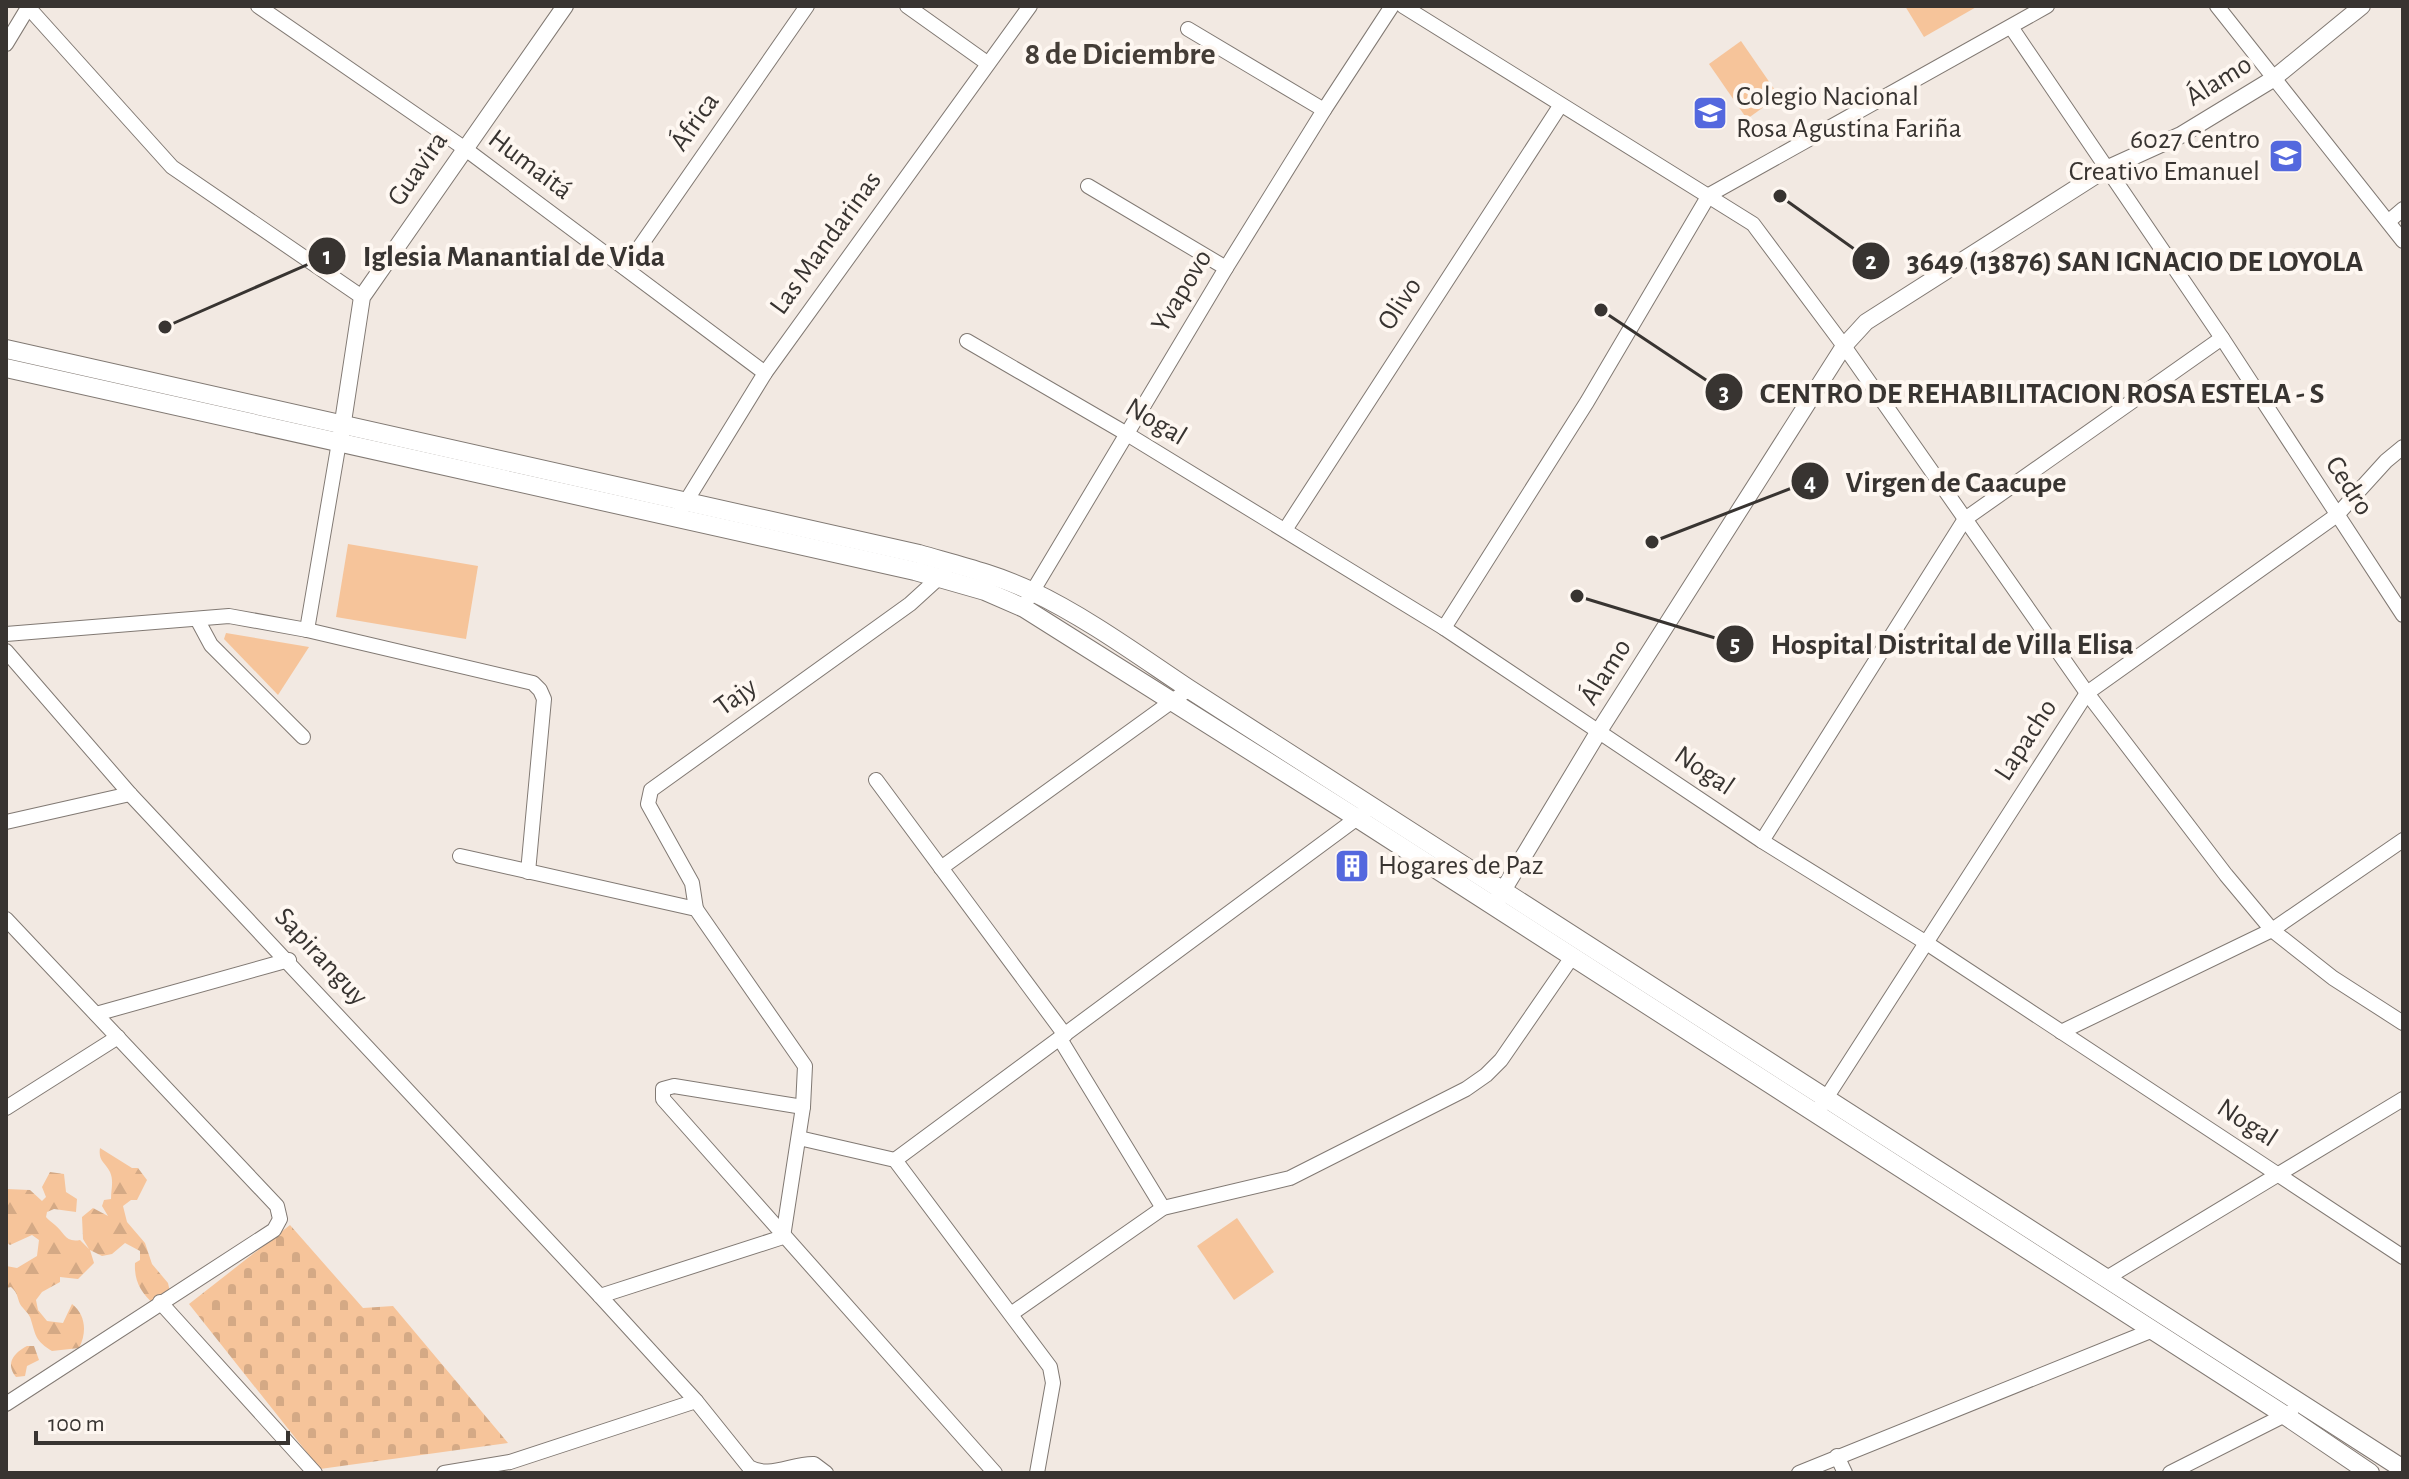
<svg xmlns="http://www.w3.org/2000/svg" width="2409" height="1479" viewBox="0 0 2409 1479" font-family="'Alegreya Sans',sans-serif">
	<defs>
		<pattern id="forest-firs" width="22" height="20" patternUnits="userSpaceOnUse" patternTransform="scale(2)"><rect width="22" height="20" fill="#f6c49a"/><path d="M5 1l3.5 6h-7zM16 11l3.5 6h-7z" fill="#d4a985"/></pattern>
		<pattern id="cemetery-stones" width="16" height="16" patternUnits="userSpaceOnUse" patternTransform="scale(2)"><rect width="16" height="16" fill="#f6c49a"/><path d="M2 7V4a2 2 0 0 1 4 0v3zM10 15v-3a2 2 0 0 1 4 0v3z" fill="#d4a985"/></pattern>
	</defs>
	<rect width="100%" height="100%" fill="#f2e9e2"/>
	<g fill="url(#forest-firs)">
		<path d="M 100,1148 L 132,1168 L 138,1168 L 147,1180 L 137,1200 L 131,1200 L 123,1206 L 127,1222 L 145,1243 L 152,1264 L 168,1283 L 170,1292 L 154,1304 C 141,1293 134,1281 135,1263 L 140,1260 L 140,1251 L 125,1243 L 112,1254 L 102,1256 L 90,1250 L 94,1263 L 78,1279 L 60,1277 L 60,1282 L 42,1292 L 36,1300 L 38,1310 L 47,1321 L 63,1323 L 72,1304 C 86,1315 87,1333 79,1348 L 52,1351 C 36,1341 36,1337 31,1320 C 30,1314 23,1309 20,1304 C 17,1297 18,1293 11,1287 L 6,1288 L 6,1266 L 17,1268 L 37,1256 L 39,1240 L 32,1235 L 10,1245 L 6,1242 L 6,1189 L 30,1190 L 42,1201 L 46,1197 L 42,1187 L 50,1172 L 64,1174 L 66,1192 L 77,1199 L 76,1212 L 54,1209 L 47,1212 L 46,1217 C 48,1220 52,1222 55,1225 C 64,1232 65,1243 80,1240 L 89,1249 L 83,1239 L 82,1217 L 93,1208 L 108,1216 L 102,1206 L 104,1200 L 111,1199 C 111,1189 114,1181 110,1172 C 105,1162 98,1161 100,1148 Z"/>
		<path d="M 27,1346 L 34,1346 L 39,1360 L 27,1366 L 25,1376 L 16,1377 C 5,1363 14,1353 27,1346 Z"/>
	</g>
	<path fill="url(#cemetery-stones)" d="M 290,1225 L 363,1308 L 393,1306 L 508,1443 L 320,1469 L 189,1304 Z"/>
	<g fill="#f6c49a">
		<path d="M 1905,6 L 1978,6 L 1924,37 Z"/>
		<path d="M 1741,41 L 1779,96 L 1747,119 L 1709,64 Z"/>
		<path d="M 348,544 L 478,566 L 466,639 L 336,617 Z"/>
		<path d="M 226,633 L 309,647 L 278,695 L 224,639 Z"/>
		<path d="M 1237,1218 L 1274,1272 L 1234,1300 L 1197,1246 Z"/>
	</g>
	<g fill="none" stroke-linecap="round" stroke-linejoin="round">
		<g stroke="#817973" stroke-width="16">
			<g id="minor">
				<path d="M 258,6 L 464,148 L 765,373"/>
				<path d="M 907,6 L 987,63"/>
				<path d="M 1403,6 L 1753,224 L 1844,346 L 2087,693 L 2226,875 L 2272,930 L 2333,978 L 2403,1023"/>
				<path d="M 2217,6 L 2403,241"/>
				<path d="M 28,7 L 172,167 L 362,297"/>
				<path d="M 2011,27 L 2222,338 L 2403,615"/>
				<path d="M 1188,29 L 1324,110"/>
				<path d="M 6,44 L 29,6"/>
				<path d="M 1088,186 L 1226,268"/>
				<path d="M 2389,221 L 2403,209"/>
				<path d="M 625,268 L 807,6"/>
				<path d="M 967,341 L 1127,434 L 1444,628 L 1762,841 L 1925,942 L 2403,1257"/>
				<path d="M 682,508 L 765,373 L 1030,6"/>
				<path d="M 1285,530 L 1560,106"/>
				<path d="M 1028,599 L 1226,268 L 1324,110 L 1392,6"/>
				<path d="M 197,619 L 211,645 L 303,737"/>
				<path d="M 1444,628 L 1587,402 L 1709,195 L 2047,6"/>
				<path d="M 307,630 L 339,442"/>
				<path d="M 6,634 L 229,616 L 307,630 L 533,683 L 540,690 L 544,699 L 528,872"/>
				<path d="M 6,651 L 130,794 L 600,1296 L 696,1401 L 749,1467 C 768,1479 793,1463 814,1464 L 826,1473"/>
				<path d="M 876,780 L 1065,1035"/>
				<path d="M 6,822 L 130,794"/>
				<path d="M 1762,841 L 1965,519 L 2222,338"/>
				<path d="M 460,856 L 696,909 L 805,1066 L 803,1107 L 783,1237"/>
				<path d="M 941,868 L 1189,689"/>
				<path d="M 696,909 L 692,883 L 648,804 L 651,790 L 910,604 L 944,573"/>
				<path d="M 6,919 L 277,1206 L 280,1219 L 274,1230 L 6,1404"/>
				<path d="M 96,1014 L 289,960"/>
				<path d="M 2061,1032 L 2272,930 L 2403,840"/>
				<path d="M 1060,1039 L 1163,1208"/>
				<path d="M 1821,1106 L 2087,693 L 2337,515 L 2386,461 L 2403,447"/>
				<path d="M 803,1107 L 674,1086 L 663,1089 L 663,1099 L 995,1473"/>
				<path d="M 6,1108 L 118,1037"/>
				<path d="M 799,1138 L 895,1160 L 1050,1367 L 1053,1383 L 1037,1473"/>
				<path d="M 895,1160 L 1364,813"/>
				<path d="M 2105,1279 L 2403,1099"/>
				<path d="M 600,1296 L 783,1237"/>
				<path d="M 160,1302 L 315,1473"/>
				<path d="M 1011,1314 L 1163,1208 L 1290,1178 L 1466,1089 L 1486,1075 L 1501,1060 L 1572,957"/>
				<path d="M 1837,1456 L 1845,1473"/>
				<path d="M 444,1473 L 510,1462 L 696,1401"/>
				<path d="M 1799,1473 L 2153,1330"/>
				<path d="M 2170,1473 L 2291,1412"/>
			</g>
		</g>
		<g stroke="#817973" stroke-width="18">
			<g id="tertiary">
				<path d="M 341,435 L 362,297 L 565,6"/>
				<path d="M 1496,902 L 1599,731 L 1844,346 L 1866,322 L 2106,169 L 2181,135 L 2273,79 L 2362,6"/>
			</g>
		</g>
		<g stroke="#817973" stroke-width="20">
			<g id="secondary">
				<path d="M 6,349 L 919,554 C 957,565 995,574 1031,591 C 1086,617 1138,655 1189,689 L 2403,1469"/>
				<path d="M 6,368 L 915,571 L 985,591 L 1024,608 L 1357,818 L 2286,1416 L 2370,1473"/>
			</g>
		</g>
		<use href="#minor" stroke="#fff" stroke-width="14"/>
		<use href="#tertiary" stroke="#fff" stroke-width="16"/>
		<use href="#secondary" stroke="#fff" stroke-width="18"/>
	</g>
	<defs>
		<g id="school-square" transform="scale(1.8)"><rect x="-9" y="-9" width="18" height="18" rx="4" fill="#5468de" stroke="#fef7f1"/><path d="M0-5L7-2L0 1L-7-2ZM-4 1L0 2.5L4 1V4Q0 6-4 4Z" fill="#fff"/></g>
		<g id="building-square" transform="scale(1.8)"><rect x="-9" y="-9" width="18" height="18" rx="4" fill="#5468de" stroke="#fef7f1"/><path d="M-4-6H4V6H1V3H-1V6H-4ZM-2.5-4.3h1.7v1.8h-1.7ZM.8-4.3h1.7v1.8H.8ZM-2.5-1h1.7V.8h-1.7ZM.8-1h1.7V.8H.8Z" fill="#fff"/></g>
	</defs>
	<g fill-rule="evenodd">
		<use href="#school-square" x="1710" y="113"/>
		<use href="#school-square" x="2286" y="156"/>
		<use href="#building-square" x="1352" y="866"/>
	</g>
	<g text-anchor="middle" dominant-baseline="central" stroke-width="8" stroke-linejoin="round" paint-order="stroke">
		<g font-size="28" fill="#383431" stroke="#fef7f1">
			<text transform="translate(2219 81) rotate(-32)">Álamo</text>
			<text transform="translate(695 122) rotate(-55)">África</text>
			<text transform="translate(530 165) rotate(37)">Humaitá</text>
			<text transform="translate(418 169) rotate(-55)">Guavira</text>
			<text transform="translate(826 243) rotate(-54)">Las Mandarinas</text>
			<text transform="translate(1182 291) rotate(-59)">Yvapovo</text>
			<text transform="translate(1400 304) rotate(-57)">Olivo</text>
			<text transform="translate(1156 422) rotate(31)">Nogal</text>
			<text transform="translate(2349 486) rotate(57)">Cedro</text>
			<text transform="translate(1606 672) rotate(-58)">Álamo</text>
			<text transform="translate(736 697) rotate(-36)">Tajy</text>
			<text transform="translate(2026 740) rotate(-57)">Lapacho</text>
			<text transform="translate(1704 771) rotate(34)">Nogal</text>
			<text transform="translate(321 957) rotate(47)">Sapiranguy</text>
			<text transform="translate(2247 1123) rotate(33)">Nogal</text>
		</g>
		<g font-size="28" fill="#383431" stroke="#fef7f1" text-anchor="start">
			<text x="1736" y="97">Colegio Nacional<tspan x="1736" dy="32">Rosa Agustina Fariña</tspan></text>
			<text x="2260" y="140" text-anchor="end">6027 Centro<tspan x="2260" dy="32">Creativo Emanuel</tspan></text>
			<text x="1378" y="866">Hogares de Paz</text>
		</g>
		<g font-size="32" font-weight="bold" fill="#443d37" stroke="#fef7f1">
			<text x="1120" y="54">8 de Diciembre</text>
		</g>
	</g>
	<path fill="none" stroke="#383431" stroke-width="3" d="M165 327L327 256M1780 196L1871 261M1601 310L1724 392M1652 542L1810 481M1577 596L1735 644"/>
	<g fill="#383431" stroke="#fef7f1" stroke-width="3">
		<circle cx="165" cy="327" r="8"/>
		<circle cx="1780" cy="196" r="8"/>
		<circle cx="1601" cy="310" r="8"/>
		<circle cx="1652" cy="542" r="8"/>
		<circle cx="1577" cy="596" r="8"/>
		<circle cx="327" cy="256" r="20"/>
		<circle cx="1871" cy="261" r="20"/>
		<circle cx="1724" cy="392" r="20"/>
		<circle cx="1810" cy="481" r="20"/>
		<circle cx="1735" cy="644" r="20"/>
	</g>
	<g font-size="24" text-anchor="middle" font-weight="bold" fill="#fff">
		<text x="327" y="264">1</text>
		<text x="1871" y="269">2</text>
		<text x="1724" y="401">3</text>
		<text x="1810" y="490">4</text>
		<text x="1735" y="652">5</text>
	</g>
	<g font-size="30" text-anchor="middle" font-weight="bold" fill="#383431" stroke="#fef7f1" stroke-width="8" stroke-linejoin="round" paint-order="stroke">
		<text x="514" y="266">Iglesia Manantial de Vida</text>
		<text x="2135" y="271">3649 (13876) SAN IGNACIO DE LOYOLA</text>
		<text x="2042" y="403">CENTRO DE REHABILITACION ROSA ESTELA - S</text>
		<text x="1956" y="492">Virgen de Caacupe</text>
		<text x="1952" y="654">Hospital Distrital de Villa Elisa</text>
	</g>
	<rect width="2409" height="1479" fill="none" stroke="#383431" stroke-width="16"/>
	<path d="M36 1431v12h252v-12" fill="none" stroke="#383431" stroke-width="4"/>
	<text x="48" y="1431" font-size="24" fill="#383431" stroke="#fef7f1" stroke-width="6" paint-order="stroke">100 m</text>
</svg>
